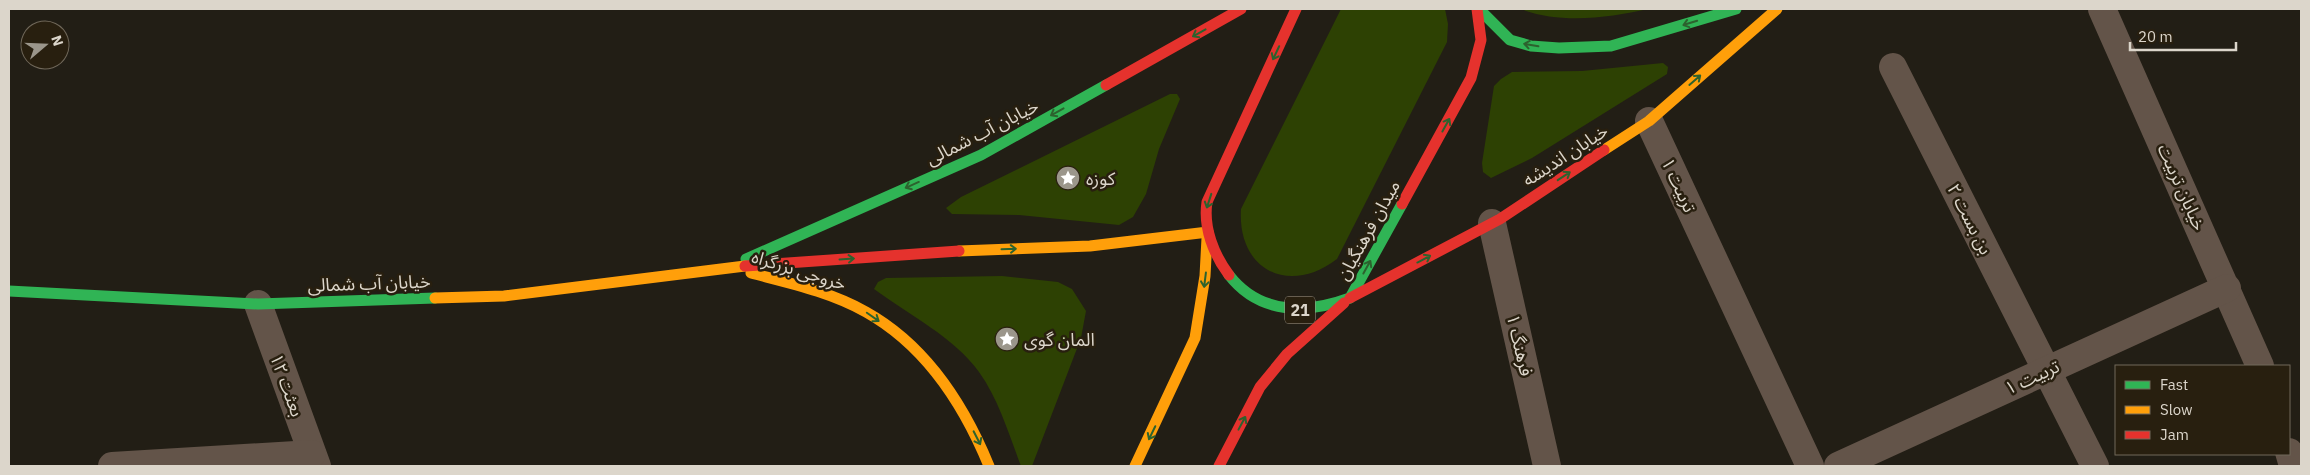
<svg xmlns="http://www.w3.org/2000/svg" width="2310" height="475" viewBox="0 0 2310 475" font-family="'IBM Plex Sans','Noto Sans Arabic',sans-serif">
	<rect width="100%" height="100%" fill="#221e15"/>
	<g fill="#2d4103">
		<path d="M 1341,9 L 1445,9 L 1448,24 L 1447,42 L 1337,259 C 1289,296 1237,270 1241,209 Z"/>
		<path d="M 1521,9 L 1648,9 C 1609,18 1559,24 1521,9 Z"/>
		<path d="M 1663,63 L 1668,67 L 1667,74 L 1532,158 L 1491,178 L 1483,172 L 1482,163 L 1494,86 L 1501,79 L 1512,72 L 1582,71 Z"/>
		<path d="M 1170,94 L 1177,94 L 1180,99 L 1159,149 L 1146,194 L 1133,217 L 1119,225 L 1019,215 L 952,214 L 946,208 L 961,197 Z"/>
		<path d="M 1002,276 L 1058,282 L 1072,289 L 1086,311 L 1081,338 L 1032,466 L 1021,466 C 1009,435 999,400 979,372 C 954,337 909,315 874,289 L 878,282 L 886,278 Z"/>
	</g>
	<g fill="none" stroke-linecap="round" stroke-linejoin="round">
		<g stroke="#635449" stroke-width="28">
			<path d="M 2102,9 L 2260,366"/>
			<path d="M 1893,67 L 2095,466"/>
			<path d="M 1649,121 L 1810,466"/>
			<path d="M 1492,223 L 1547,466"/>
			<path d="M 258,304 L 317,466"/>
			<path d="M 2289,452 L 2293,466"/>
			<path d="M 112,466 L 312,454"/>
			<path d="M 1838,466 L 2227,288"/>
		</g>
		<g stroke="#30b455" stroke-width="11">
			<path d="M 1479,9 L 1510,40 L 1531,46 L 1559,48 L 1611,46 L 1736,9"/>
			<path d="M 746,259 L 981,155 L 1106,85"/>
			<path d="M 1229,275 C 1260,315 1307,314 1350,298 L 1402,204"/>
			<path d="M 9,291 L 258,304 L 435,298"/>
		</g>
		<g stroke="#ff9f0a" stroke-width="11">
			<path d="M 1604,150 L 1649,121 L 1777,9"/>
			<path d="M 959,251 L 1090,246 L 1208,232"/>
			<path d="M 751,273 C 789,283 831,292 866,312 C 925,345 964,405 989,466"/>
			<path d="M 435,298 L 504,296 L 745,266"/>
			<path d="M 1135,466 L 1195,338 L 1205,276 L 1207,238"/>
		</g>
		<g stroke="#e5322d" stroke-width="11">
			<path d="M 1106,85 L 1241,9"/>
			<path d="M 1402,204 L 1471,78 L 1481,40 L 1477,9"/>
			<path d="M 745,266 L 959,251"/>
			<path d="M 1229,275 C 1214,255 1203,228 1207,202 L 1296,9"/>
			<path d="M 1350,298 L 1500,219 L 1604,150"/>
			<path d="M 1219,466 L 1260,387 L 1287,354 L 1344,303"/>
		</g>
	</g>
	<defs><path id="oneway-shaft" d="M-6 0H5M1.5-3L5.5 0L1.5 3" fill="none" stroke-width="1.6" stroke-linecap="round" stroke-linejoin="round" transform="scale(1.25)"/></defs>
	<g stroke="#2c622e">
		<use href="#oneway-shaft" transform="translate(1690 23) rotate(163)"/>
		<use href="#oneway-shaft" transform="translate(1199 33) rotate(151)"/>
		<use href="#oneway-shaft" transform="translate(1531 45) rotate(-170)"/>
		<use href="#oneway-shaft" transform="translate(1276 53) rotate(115)"/>
		<use href="#oneway-shaft" transform="translate(1695 80) rotate(-41)"/>
		<use href="#oneway-shaft" transform="translate(1057 112) rotate(151)"/>
		<use href="#oneway-shaft" transform="translate(1446 125) rotate(-61)"/>
		<use href="#oneway-shaft" transform="translate(1564 176) rotate(-33)"/>
		<use href="#oneway-shaft" transform="translate(912 185) rotate(156)"/>
		<use href="#oneway-shaft" transform="translate(1209 201) rotate(108)"/>
		<use href="#oneway-shaft" transform="translate(1009 249) rotate(-2)"/>
		<use href="#oneway-shaft" transform="translate(847 259) rotate(-4)"/>
		<use href="#oneway-shaft" transform="translate(1424 259) rotate(-28)"/>
		<use href="#oneway-shaft" transform="translate(1367 267) rotate(-61)"/>
		<use href="#oneway-shaft" transform="translate(1205 280) rotate(97)"/>
		<use href="#oneway-shaft" transform="translate(873 317) rotate(35)"/>
		<use href="#oneway-shaft" transform="translate(1242 423) rotate(-62)"/>
		<use href="#oneway-shaft" transform="translate(1152 433) rotate(116)"/>
		<use href="#oneway-shaft" transform="translate(977 438) rotate(63)"/>
	</g>
	<defs>
		<g id="sight-disc" transform="scale(1.25)"><circle r="9.5" fill="#9b968b" stroke="#281f0f"/><path d="M0-6L1.8-2.2L6-1.7L2.9 1.2L3.7 5.4L0 3.3L-3.7 5.4L-2.9 1.2L-6-1.7L-1.8-2.2Z" fill="#fff"/></g>
	</defs>
	<g fill-rule="evenodd">
		<use href="#sight-disc" x="1068" y="178"/>
		<use href="#sight-disc" x="1007" y="339"/>
	</g>
	<g text-anchor="middle" dominant-baseline="central" stroke-width="5" stroke-linejoin="round" paint-order="stroke">
		<rect fill="#281f0f" stroke="#a69f93" stroke-width="1" x="1285" y="296.5" width="30" height="27" rx="4"/>
		<g font-size="16" font-weight="bold" fill="#dcd6cb">
			<text x="1300" y="310">21</text>
		</g>
		<g font-size="18" fill="#dcd6cb" stroke="#281f0f">
			<text transform="translate(982 132) rotate(-27)">خیابان آب شمالی</text>
			<text transform="translate(1565 155) rotate(-33)">خیابان اندیشه</text>
			<text transform="translate(1679 185) rotate(65)">تربیت ۱</text>
			<text transform="translate(2182 187) rotate(66)">خیابان تربیت</text>
			<text transform="translate(1970 219) rotate(63)">بن بست ۲</text>
			<text transform="translate(1368 230) rotate(-61)">میدان فرهنگیان</text>
			<text transform="translate(799 270) rotate(17)">خروجی بزرگراه</text>
			<text transform="translate(369 283) rotate(-2)">خیابان آب شمالی</text>
			<text transform="translate(1520 345) rotate(77)">فرهنگ ۱</text>
			<text transform="translate(2032 377) rotate(-25)">تربیت ۱</text>
			<text transform="translate(287 385) rotate(70)">بعثت ۱۲</text>
		</g>
		<g font-size="18" fill="#dcd6cb" stroke="#281f0f" text-anchor="start">
			<text x="1086" y="178">کوزه</text>
			<text x="1024" y="339">المان گوی</text>
		</g>
	</g>
	<rect width="2310" height="475" fill="none" stroke="#dcd6cb" stroke-width="20"/>
	<rect x="2115" y="365" width="175" height="90" fill="#281f0f" stroke="#70685a"/>
	<rect x="2125" y="381" width="25" height="8" fill="#30b455" stroke="#70685a"/>
	<text x="2160" y="390" font-size="15" fill="#dcd6cb">Fast</text>
	<rect x="2125" y="406" width="25" height="8" fill="#ff9f0a" stroke="#70685a"/>
	<text x="2160" y="415" font-size="15" fill="#dcd6cb">Slow</text>
	<rect x="2125" y="431" width="25" height="8" fill="#e5322d" stroke="#70685a"/>
	<text x="2160" y="440" font-size="15" fill="#dcd6cb">Jam</text>
	<g transform="translate(45 45) rotate(71)"><circle r="24" fill="#281f0f" stroke="#70685a"/>
	<path d="M0-4L9 19L0 12L-9 19Z" fill="#9b968b"/>
	<text y="-8" font-size="14" font-weight="bold" text-anchor="middle" fill="#dcd6cb">N</text>
	</g>
	<path d="M2130 42v8h106v-8" fill="none" stroke="#dcd6cb" stroke-width="2.5"/>
	<text x="2138" y="42" font-size="15" fill="#dcd6cb" stroke="#281f0f" stroke-width="4" paint-order="stroke">20 m</text>
</svg>
